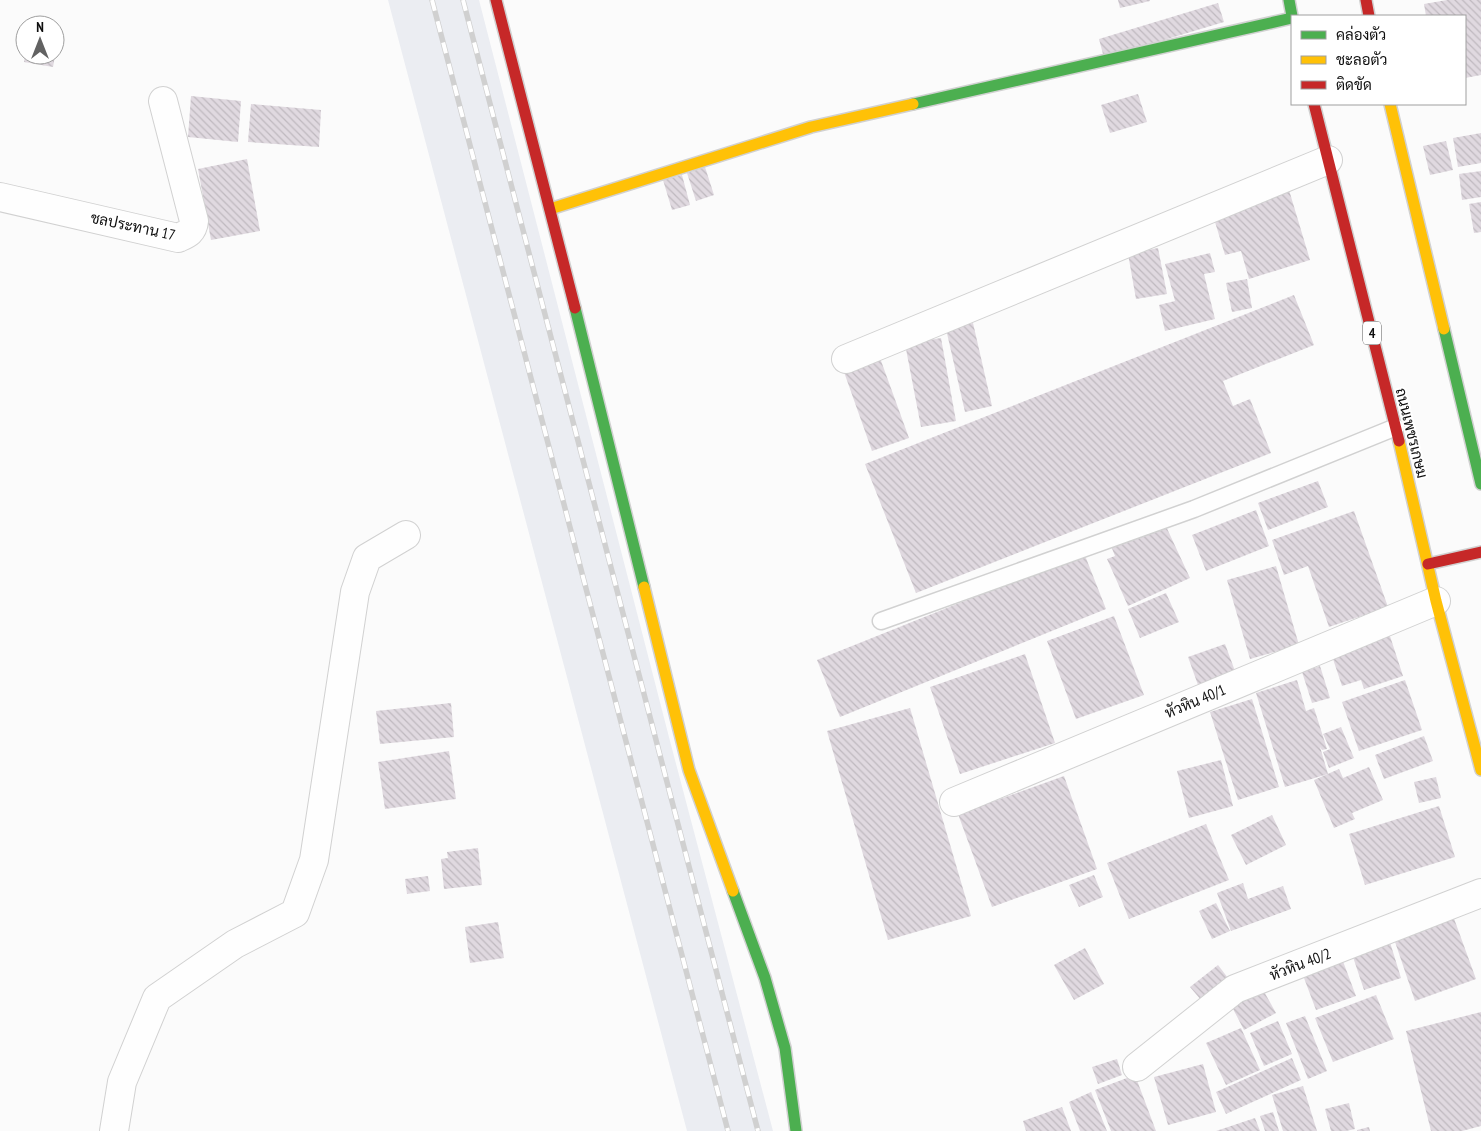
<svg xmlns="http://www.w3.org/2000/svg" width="1481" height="1131" viewBox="0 0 1481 1131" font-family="'PT Sans Narrow',Sarabun,sans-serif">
	<defs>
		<pattern id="building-back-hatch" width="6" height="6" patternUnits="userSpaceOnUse" patternTransform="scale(1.25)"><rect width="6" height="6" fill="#e0d9e0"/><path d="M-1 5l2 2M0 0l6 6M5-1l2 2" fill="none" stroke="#bfb9bf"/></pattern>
	</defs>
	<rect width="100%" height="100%" fill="#fbfbfb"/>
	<path fill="#ebedf2" d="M 388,0 L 479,0 L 670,741 L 773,1131 L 687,1131 Z"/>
	<g fill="url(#building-back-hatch)">
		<path d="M 1118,0 L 1150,0 L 1150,1 L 1120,8 Z"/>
		<path d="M 1447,0 L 1481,0 L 1481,75 L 1465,78 L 1465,16 L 1426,16 L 1424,4 Z"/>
		<path d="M 1218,3 L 1224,22 L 1104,58 L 1099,39 Z"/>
		<path d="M 25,55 L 55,56 L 53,67 L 24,62 Z"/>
		<path d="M 1138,94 L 1147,122 L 1110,133 L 1101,105 Z"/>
		<path d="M 191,96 L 241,101 L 238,142 L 188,137 Z"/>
		<path d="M 251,104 L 321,110 L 319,147 L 248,142 Z"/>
		<path d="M 1481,133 L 1481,163 L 1458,167 L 1453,138 Z"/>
		<path d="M 1446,141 L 1453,170 L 1430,175 L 1423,146 Z"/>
		<path d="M 247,159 L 260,231 L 211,240 L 198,169 Z"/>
		<path d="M 705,167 L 714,195 L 696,201 L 687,173 Z"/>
		<path d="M 1481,171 L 1481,197 L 1462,200 L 1459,174 Z"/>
		<path d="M 682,175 L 690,205 L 672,210 L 663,180 Z"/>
		<path d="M 1289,190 L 1310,260 L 1249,279 L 1241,251 L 1225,255 L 1212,212 Z"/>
		<path d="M 1481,202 L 1481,232 L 1474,233 L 1469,204 Z"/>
		<path d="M 1158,248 L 1167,294 L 1136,299 L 1128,254 Z"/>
		<path d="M 1210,253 L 1215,272 L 1204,274 L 1215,319 L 1165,331 L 1159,305 L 1175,301 L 1165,264 Z"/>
		<path d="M 1247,279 L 1252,308 L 1232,312 L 1226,283 Z"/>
		<path d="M 1294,295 L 1314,345 L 1223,381 L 1233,406 L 1250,399 L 1271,453 L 916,593 L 865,464 Z"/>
		<path d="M 973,323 L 992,406 L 965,412 L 946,329 Z"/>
		<path d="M 941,338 L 956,421 L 921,427 L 905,344 Z"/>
		<path d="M 880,358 L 909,438 L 872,451 L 844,372 Z"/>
		<path d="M 1318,481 L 1328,507 L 1268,530 L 1258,503 Z"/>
		<path d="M 1256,510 L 1269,546 L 1206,571 L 1192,535 Z"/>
		<path d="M 1354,511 L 1388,607 L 1329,627 L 1308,566 L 1284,575 L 1272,540 Z"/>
		<path d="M 1164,522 L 1190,578 L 1128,606 L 1107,559 L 1115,556 L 1111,546 Z"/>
		<path d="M 1084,553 L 1106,609 L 840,717 L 817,660 Z"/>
		<path d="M 1276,566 L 1299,645 L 1250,659 L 1227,580 Z"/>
		<path d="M 1166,593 L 1179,622 L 1140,638 L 1128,609 Z"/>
		<path d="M 1114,616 L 1144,695 L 1076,719 L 1047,641 Z"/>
		<path d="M 1389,633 L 1403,676 L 1364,689 L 1361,680 L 1342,686 L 1331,653 Z"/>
		<path d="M 1225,644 L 1235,671 L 1198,685 L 1188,657 Z"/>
		<path d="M 1025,654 L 1055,743 L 960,774 L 930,687 Z"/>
		<path d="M 1320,666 L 1330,698 L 1312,703 L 1302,672 Z"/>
		<path d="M 1297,680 L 1306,711 L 1314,708 L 1327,749 L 1322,750 L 1320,747 L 1328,774 L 1285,787 L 1256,693 Z"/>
		<path d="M 1405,680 L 1422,730 L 1359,751 L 1342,702 Z"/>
		<path d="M 1252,699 L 1279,787 L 1238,800 L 1210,712 Z"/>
		<path d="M 451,703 L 454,737 L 380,744 L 376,711 Z"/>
		<path d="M 910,708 L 971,916 L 888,940 L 827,731 Z"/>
		<path d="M 1341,727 L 1354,758 L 1329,768 L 1323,752 L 1330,749 L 1323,734 Z"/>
		<path d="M 1424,736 L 1433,761 L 1384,779 L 1375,755 Z"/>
		<path d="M 449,751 L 456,799 L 385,809 L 378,762 Z"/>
		<path d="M 1221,760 L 1233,806 L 1189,818 L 1177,771 Z"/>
		<path d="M 1369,767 L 1383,800 L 1352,813 L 1355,819 L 1334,828 L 1314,780 L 1339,769 L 1343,778 Z"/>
		<path d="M 1064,776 L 1097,869 L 992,907 L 958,814 Z"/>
		<path d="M 1436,777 L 1441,798 L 1419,803 L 1414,782 Z"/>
		<path d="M 1439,806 L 1455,857 L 1365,885 L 1349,834 Z"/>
		<path d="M 1272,815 L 1286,845 L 1246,865 L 1231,835 Z"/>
		<path d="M 1206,824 L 1229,880 L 1129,919 L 1107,863 Z"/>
		<path d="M 478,848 L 482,885 L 444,889 L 441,859 L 448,858 L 447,852 Z"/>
		<path d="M 1094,875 L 1103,897 L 1079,907 L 1069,885 Z"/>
		<path d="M 428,876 L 430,891 L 407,894 L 405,879 Z"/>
		<path d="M 1243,883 L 1248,899 L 1283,886 L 1291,909 L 1231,931 L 1217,893 Z"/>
		<path d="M 1216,903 L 1230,931 L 1212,939 L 1199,911 Z"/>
		<path d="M 1452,913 L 1476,979 L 1415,1001 L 1392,933 Z"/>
		<path d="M 498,922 L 504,958 L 470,963 L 465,927 Z"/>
		<path d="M 1389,939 L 1401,978 L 1364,990 L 1351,951 Z"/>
		<path d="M 1085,948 L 1104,984 L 1074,1000 L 1054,965 Z"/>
		<path d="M 1341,956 L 1356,996 L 1316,1010 L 1301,970 Z"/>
		<path d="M 1218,965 L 1228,978 L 1201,1000 L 1190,987 Z"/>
		<path d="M 1262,988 L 1276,1013 L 1244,1030 L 1231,1005 Z"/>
		<path d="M 1376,995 L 1394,1039 L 1333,1062 L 1315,1018 Z"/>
		<path d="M 1481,1012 L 1481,1126 L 1462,1131 L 1431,1131 L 1406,1031 Z"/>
		<path d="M 1305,1016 L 1327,1071 L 1308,1079 L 1286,1023 Z"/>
		<path d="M 1278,1021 L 1292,1054 L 1264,1066 L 1250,1033 Z"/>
		<path d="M 1241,1028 L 1260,1070 L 1226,1085 L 1206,1043 Z"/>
		<path d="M 1292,1058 L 1301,1080 L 1226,1114 L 1216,1092 Z"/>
		<path d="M 1117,1059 L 1122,1075 L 1098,1084 L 1092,1067 Z"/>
		<path d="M 1203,1064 L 1216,1112 L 1168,1125 L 1154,1077 Z"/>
		<path d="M 1135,1075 L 1156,1131 L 1111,1131 L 1095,1090 Z"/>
		<path d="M 1303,1086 L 1317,1131 L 1283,1131 L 1272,1095 Z"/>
		<path d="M 1091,1092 L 1107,1131 L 1080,1131 L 1069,1102 Z"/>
		<path d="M 1349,1103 L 1355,1129 L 1346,1131 L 1331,1131 L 1325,1109 Z"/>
		<path d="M 1062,1107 L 1071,1131 L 1026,1131 L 1023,1121 Z"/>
		<path d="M 1273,1112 L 1279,1131 L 1265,1131 L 1260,1116 Z"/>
		<path d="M 1255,1118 L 1260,1131 L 1216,1131 Z"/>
		<path d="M 1369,1127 L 1370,1131 L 1357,1131 L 1357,1130 Z"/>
	</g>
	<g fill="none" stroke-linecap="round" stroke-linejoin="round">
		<g stroke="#d1d1d1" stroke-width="19">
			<path id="lane" d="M 881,621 L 1194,509 L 1396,427"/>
		</g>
		<g stroke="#d1d1d1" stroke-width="30">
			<g id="street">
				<path d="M 0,197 L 178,238 C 187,234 193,232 194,221 L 163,101"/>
				<path d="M 846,359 L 1328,160"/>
				<path d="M 954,802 L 1436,601"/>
				<path d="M 1137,1067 L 1235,989 L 1481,893"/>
				<path d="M 114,1131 L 122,1082 L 157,998 L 235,944 L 295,913 L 314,860 L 355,592 L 367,558 L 406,535"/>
			</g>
		</g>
		<g stroke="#d1d1d1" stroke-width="14">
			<g id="fast">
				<path d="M 1289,0 L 1292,16"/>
				<path d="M 913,104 L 1292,18"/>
				<path d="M 575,308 L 644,587"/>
				<path d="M 1444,329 L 1481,484"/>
				<path d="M 733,891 L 765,978 L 785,1048 L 796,1131"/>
			</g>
		</g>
		<g stroke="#d1d1d1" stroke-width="14">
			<g id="slow">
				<path d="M 1390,104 L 1444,329"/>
				<path d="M 550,209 L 811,127 L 913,104"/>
				<path d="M 1399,441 L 1436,601 L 1481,770"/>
				<path d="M 644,587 L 689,770 L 733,891"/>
			</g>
		</g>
		<g stroke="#d1d1d1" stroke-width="14">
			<g id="jam">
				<path d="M 496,0 L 575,308"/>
				<path d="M 1366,0 L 1369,16"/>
				<path d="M 1314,104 L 1399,441"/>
				<path d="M 1428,564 L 1481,552"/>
			</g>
		</g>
		<use href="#lane" stroke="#fefefe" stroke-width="16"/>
		<use href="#street" stroke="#fefefe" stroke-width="28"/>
		<use href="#fast" stroke="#4caf50" stroke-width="11"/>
		<use href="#slow" stroke="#ffc107" stroke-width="11"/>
		<use href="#jam" stroke="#c62828" stroke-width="11"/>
		<g stroke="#d0d0d0" stroke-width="5.5">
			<g id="rail">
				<path d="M 432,0 L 728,1131"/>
				<path d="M 463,0 L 758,1131"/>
			</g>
		</g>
		<use href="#rail" stroke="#fff" stroke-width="4" stroke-dasharray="11" stroke-linecap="butt"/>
	</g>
	<g text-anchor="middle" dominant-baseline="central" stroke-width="4" stroke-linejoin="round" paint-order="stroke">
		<rect fill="#fff" stroke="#575757" stroke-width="1" x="1363" y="321.5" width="18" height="23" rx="4"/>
		<g font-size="14" font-weight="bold" fill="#0f0f0f">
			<text x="1372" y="333">4</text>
		</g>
		<g font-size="15" fill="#0f0f0f" stroke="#fff">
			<text transform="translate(133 226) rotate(12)">ชลประทาน 17</text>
			<text transform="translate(1412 433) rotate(76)">ถนนเพชรเกษม</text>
			<text transform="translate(1195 701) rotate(-23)">หัวหิน 40/1</text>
			<text transform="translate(1300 964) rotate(-21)">หัวหิน 40/2</text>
		</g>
	</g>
	<rect x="1291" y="15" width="175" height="90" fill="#ffffff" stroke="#9f9f9f"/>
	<rect x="1301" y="31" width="25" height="8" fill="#4caf50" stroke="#9f9f9f"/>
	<text x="1336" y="40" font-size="15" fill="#0f0f0f">คล่องตัว</text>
	<rect x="1301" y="56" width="25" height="8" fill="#ffc107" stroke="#9f9f9f"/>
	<text x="1336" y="65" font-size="15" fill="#0f0f0f">ชะลอตัว</text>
	<rect x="1301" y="81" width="25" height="8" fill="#c62828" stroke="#9f9f9f"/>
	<text x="1336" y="90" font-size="15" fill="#0f0f0f">ติดขัด</text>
	<g transform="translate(40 40)"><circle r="24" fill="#ffffff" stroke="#9f9f9f"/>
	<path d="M0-4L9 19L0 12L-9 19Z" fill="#626262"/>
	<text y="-8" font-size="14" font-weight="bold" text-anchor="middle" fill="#0f0f0f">N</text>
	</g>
</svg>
